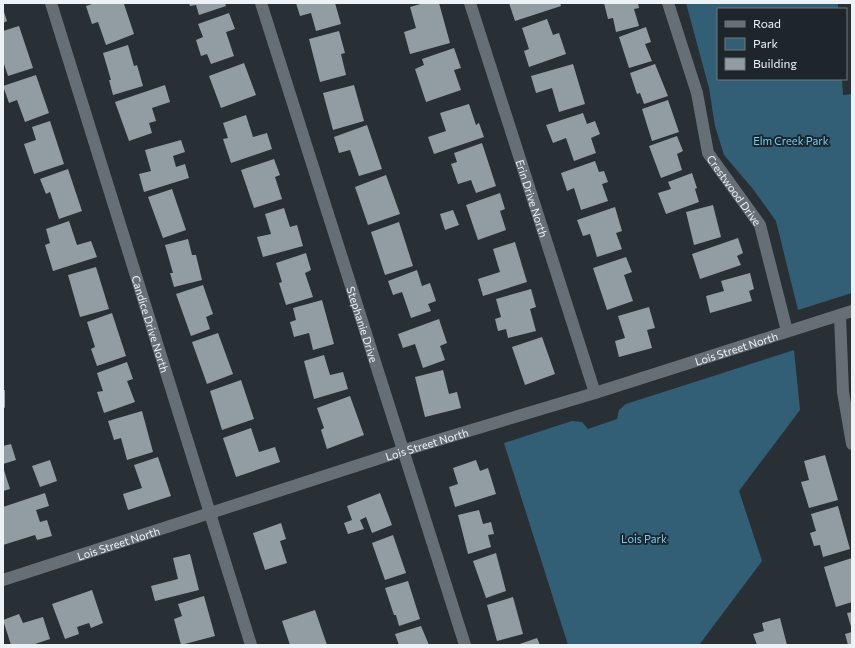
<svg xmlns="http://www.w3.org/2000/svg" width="855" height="648" viewBox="0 0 855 648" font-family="Commissioner,sans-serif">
	<rect width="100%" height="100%" fill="#283035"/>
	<g fill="#325f75">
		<path d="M 686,3 L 838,3 L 838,9 L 718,9 L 718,79 L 842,79 L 843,95 L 852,94 L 852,293 L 798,310 L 776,221 L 753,189 L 724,155 L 715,126 L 709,88 Z"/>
		<path d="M 794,350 L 800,410 L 739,491 L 762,561 L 699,645 L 568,645 L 504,443 L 572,421 L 582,422 L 588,429 L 617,419 L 619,410 L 626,404 Z"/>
	</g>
	<g fill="#929da3">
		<path d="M 95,3 L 124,4 L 134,34 L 106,45 L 98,22 L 92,24 L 86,6 Z"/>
		<path d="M 189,3 L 225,3 L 226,6 L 199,15 L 196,5 L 190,6 Z"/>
		<path d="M 296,3 L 335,3 L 341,24 L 316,31 L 311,13 L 300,16 Z"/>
		<path d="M 424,3 L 439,3 L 450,43 L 410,54 L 404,32 L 416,28 L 410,7 Z"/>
		<path d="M 509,3 L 560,3 L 561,6 L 515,21 Z"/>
		<path d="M 604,3 L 638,3 L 639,8 L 634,9 L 639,26 L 616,32 L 613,18 L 608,19 Z"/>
		<path d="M 3,9 L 7,21 L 3,23 Z"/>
		<path d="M 229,13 L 235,29 L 226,32 L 234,56 L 211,64 L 207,54 L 201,56 L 196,40 L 203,37 L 198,24 Z"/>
		<path d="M 547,19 L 553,35 L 559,33 L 566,54 L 529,67 L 524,51 L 529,49 L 522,28 Z"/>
		<path d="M 19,26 L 33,68 L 8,76 L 3,61 L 3,31 Z"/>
		<path d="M 646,27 L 651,42 L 645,44 L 652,61 L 629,68 L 619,37 Z"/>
		<path d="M 339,31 L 345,53 L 341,54 L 346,75 L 320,82 L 309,39 Z"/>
		<path d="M 128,45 L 134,66 L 137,65 L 143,86 L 113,95 L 109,80 L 111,80 L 103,53 Z"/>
		<path d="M 454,48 L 461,68 L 454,70 L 461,90 L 426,102 L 415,69 L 424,65 L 422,59 Z"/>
		<path d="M 244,63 L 256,95 L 221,108 L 209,76 Z"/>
		<path d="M 573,64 L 585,104 L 559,112 L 552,88 L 536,93 L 531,76 Z"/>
		<path d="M 655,64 L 668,96 L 644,104 L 640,93 L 637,94 L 630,73 Z"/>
		<path d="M 36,75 L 49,113 L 25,122 L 17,100 L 9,103 L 3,86 Z"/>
		<path d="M 165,85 L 170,102 L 152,108 L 156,121 L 149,123 L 152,133 L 129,141 L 115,102 Z"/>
		<path d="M 354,85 L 364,121 L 333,130 L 323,93 Z"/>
		<path d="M 668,100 L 679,132 L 652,141 L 642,109 Z"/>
		<path d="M 469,104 L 476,125 L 479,123 L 484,137 L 434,154 L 428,137 L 446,131 L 440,113 Z"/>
		<path d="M 583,113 L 587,124 L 595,121 L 600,134 L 591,138 L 596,153 L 574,161 L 566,138 L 553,143 L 546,125 Z"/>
		<path d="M 246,115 L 253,137 L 267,133 L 272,149 L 231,163 L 223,139 L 228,138 L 223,123 Z"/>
		<path d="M 50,121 L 64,164 L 34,174 L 24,144 L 36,140 L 32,127 Z"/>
		<path d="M 367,125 L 382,169 L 359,176 L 350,150 L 339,153 L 334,137 Z"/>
		<path d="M 677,136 L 683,151 L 677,154 L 682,170 L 661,178 L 649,146 Z"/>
		<path d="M 181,140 L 185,152 L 173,156 L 176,167 L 185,164 L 189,178 L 144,192 L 139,174 L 151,171 L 145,150 Z"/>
		<path d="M 482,143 L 496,186 L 476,193 L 471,180 L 458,184 L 451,164 L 457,162 L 454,153 Z"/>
		<path d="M 274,159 L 280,175 L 275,177 L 282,199 L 254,208 L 241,170 Z"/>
		<path d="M 595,161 L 599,172 L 604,171 L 608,182 L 602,184 L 608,201 L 581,210 L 574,188 L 567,191 L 561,173 Z"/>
		<path d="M 68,169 L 82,211 L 59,219 L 50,192 L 46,194 L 40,179 Z"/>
		<path d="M 692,173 L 697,188 L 695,189 L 699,202 L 666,214 L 658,193 L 671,189 L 668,182 Z"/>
		<path d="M 386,175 L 400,214 L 368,225 L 355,187 Z"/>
		<path d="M 172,189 L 186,230 L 163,238 L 148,197 Z"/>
		<path d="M 500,193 L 505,209 L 500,211 L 506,230 L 478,240 L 466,205 Z"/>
		<path d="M 713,205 L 721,237 L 694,245 L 686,212 Z"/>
		<path d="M 615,207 L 622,231 L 616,233 L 622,249 L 597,257 L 590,234 L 583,236 L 577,220 Z"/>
		<path d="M 284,208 L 290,227 L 297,225 L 303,246 L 263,257 L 257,237 L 271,234 L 265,214 Z"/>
		<path d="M 453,210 L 459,225 L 445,230 L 440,214 Z"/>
		<path d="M 69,221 L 77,245 L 91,241 L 97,257 L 53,271 L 45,245 L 50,243 L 46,229 Z"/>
		<path d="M 399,222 L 413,266 L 385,275 L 371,232 Z"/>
		<path d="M 738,238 L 743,253 L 737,256 L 741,265 L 700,279 L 692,254 Z"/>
		<path d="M 188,239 L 192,255 L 196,255 L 202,280 L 174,287 L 170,273 L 173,273 L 165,245 Z"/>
		<path d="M 515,242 L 527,282 L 483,296 L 478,279 L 500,272 L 493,249 Z"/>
		<path d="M 306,253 L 311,270 L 305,273 L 313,297 L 286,305 L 279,283 L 282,282 L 276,263 Z"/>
		<path d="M 626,257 L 632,272 L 624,275 L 633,301 L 607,310 L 593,268 Z"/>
		<path d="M 96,267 L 109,309 L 80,317 L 68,275 Z"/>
		<path d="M 417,270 L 422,286 L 430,283 L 436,301 L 428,304 L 431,311 L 411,318 L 402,292 L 393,295 L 388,281 Z"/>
		<path d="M 750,273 L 754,289 L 749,291 L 752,301 L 710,313 L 706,296 L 724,291 L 721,281 Z"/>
		<path d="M 203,285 L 213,314 L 206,317 L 210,329 L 191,336 L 176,294 Z"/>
		<path d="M 531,289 L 536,307 L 530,309 L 536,331 L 508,338 L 506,329 L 498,331 L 495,319 L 501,317 L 496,299 Z"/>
		<path d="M 322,300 L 334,344 L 313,350 L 309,333 L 294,337 L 290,322 L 296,320 L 293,308 Z"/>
		<path d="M 649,307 L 655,328 L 647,330 L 652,348 L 619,357 L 615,341 L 625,338 L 618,316 Z"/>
		<path d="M 112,313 L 126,356 L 97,366 L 91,349 L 95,347 L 87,322 Z"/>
		<path d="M 439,319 L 447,343 L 440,346 L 445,360 L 423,368 L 415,344 L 403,348 L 398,334 Z"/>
		<path d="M 218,333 L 233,374 L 207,384 L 192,342 Z"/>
		<path d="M 542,337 L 555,374 L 525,385 L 512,347 Z"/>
		<path d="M 324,355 L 330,375 L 343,372 L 348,389 L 314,399 L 304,361 Z"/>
		<path d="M 127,362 L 133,379 L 127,381 L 135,402 L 104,413 L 97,392 L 103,391 L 97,373 Z"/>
		<path d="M 443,370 L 449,394 L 457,392 L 461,408 L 425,417 L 415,377 Z"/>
		<path d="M 241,380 L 254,419 L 222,430 L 210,391 Z"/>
		<path d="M 3,390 L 5,390 L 5,408 L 3,407 Z"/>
		<path d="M 350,396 L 364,435 L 327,449 L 321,430 L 324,428 L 317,408 Z"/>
		<path d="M 142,411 L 153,452 L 127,460 L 121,438 L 114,440 L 108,421 Z"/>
		<path d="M 251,428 L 259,452 L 275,447 L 280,462 L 236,477 L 223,438 Z"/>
		<path d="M 11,444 L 16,460 L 3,464 L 3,446 Z"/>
		<path d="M 825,455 L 838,500 L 809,508 L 801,482 L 809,480 L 804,461 Z"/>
		<path d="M 158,457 L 171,496 L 128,510 L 123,494 L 142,488 L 134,465 Z"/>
		<path d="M 50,460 L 57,481 L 40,487 L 32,466 Z"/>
		<path d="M 476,460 L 480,471 L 488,468 L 496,494 L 455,507 L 449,487 L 458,484 L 453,468 Z"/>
		<path d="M 3,467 L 10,489 L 3,491 Z"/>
		<path d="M 45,493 L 49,506 L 36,510 L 40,522 L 47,520 L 52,536 L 37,540 L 35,535 L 3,545 L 3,507 Z"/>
		<path d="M 380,493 L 392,525 L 372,533 L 366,517 L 360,520 L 364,529 L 348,534 L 344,523 L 352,520 L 347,506 Z"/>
		<path d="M 838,506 L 850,549 L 823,557 L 820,545 L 814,546 L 810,533 L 816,531 L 811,514 Z"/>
		<path d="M 479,510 L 483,524 L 491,522 L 494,534 L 488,535 L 491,547 L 468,554 L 458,515 Z"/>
		<path d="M 281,523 L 286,539 L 280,541 L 287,563 L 265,570 L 253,533 Z"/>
		<path d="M 393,535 L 406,573 L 385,580 L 372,543 Z"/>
		<path d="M 496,553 L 506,591 L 486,598 L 473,561 Z"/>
		<path d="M 190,554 L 199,590 L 155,601 L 151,586 L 178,579 L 173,558 Z"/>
		<path d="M 852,558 L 852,602 L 836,607 L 824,567 Z"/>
		<path d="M 408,581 L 420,619 L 399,626 L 396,615 L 394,615 L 385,588 Z"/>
		<path d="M 92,590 L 103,623 L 91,628 L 89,623 L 77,627 L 79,634 L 65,639 L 52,604 Z"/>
		<path d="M 204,596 L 215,636 L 181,645 L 174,619 L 182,616 L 178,604 Z"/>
		<path d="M 513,597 L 523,634 L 497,641 L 487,605 Z"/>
		<path d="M 315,610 L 327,645 L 290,645 L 282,621 Z"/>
		<path d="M 852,612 L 852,630 L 847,613 Z"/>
		<path d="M 19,614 L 23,623 L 43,617 L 50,639 L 32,645 L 11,645 L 3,620 Z"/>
		<path d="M 780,618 L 787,645 L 757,645 L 753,634 L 764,631 L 762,623 Z"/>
		<path d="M 421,626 L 429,645 L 399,645 L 395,634 Z"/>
		<path d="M 852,632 L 852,645 L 848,645 L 845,634 Z"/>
		<path d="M 537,638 L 540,645 L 517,645 Z"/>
	</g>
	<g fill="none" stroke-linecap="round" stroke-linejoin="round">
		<g stroke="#656f75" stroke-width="12">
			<path id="s1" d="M 51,3 L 251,645"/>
			<path id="s2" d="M 261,3 L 465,645"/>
			<path id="s3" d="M 470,3 L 595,393"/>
			<path id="s4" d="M 668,3 L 697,93 L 708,153 L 760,225 L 787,331"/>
			<path d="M 840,315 L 843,392 L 852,444"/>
			<path id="s5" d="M 3,580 L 405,450 L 595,393 L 852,311"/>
		</g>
	</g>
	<g text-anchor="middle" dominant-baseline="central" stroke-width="4" stroke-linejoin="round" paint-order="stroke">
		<g font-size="11" fill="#70cefd" stroke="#1e262b">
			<text x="791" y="140">Elm Creek Park</text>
			<text x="644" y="538">Lois Park</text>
		</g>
		<g font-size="11" fill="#edf2f6" stroke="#1e262b">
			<text stroke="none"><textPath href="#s4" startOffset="201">Crestwood Drive</textPath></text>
			<text stroke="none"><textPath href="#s3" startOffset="205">Erin Drive North</textPath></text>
			<text stroke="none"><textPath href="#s1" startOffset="336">Candice Drive North</textPath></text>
			<text stroke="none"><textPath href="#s2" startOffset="337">Stephanie Drive</textPath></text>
			<text stroke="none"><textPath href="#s5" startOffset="769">Lois Street North</textPath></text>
			<text stroke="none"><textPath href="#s5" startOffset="445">Lois Street North</textPath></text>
			<text stroke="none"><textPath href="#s5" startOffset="121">Lois Street North</textPath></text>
		</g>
	</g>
	<rect width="855" height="648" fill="none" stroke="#edf2f6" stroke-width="8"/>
	<rect x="717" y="8" width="130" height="72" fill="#1e262b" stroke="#71787c"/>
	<rect x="725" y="21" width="20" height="6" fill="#656f75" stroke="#71787c"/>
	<text x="753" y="28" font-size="12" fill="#edf2f6">Road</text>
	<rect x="725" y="38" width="20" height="12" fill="#325f75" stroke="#71787c"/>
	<text x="753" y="48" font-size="12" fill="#edf2f6">Park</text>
	<rect x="725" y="58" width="20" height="12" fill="#929da3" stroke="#71787c"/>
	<text x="753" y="68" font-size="12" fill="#edf2f6">Building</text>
</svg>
